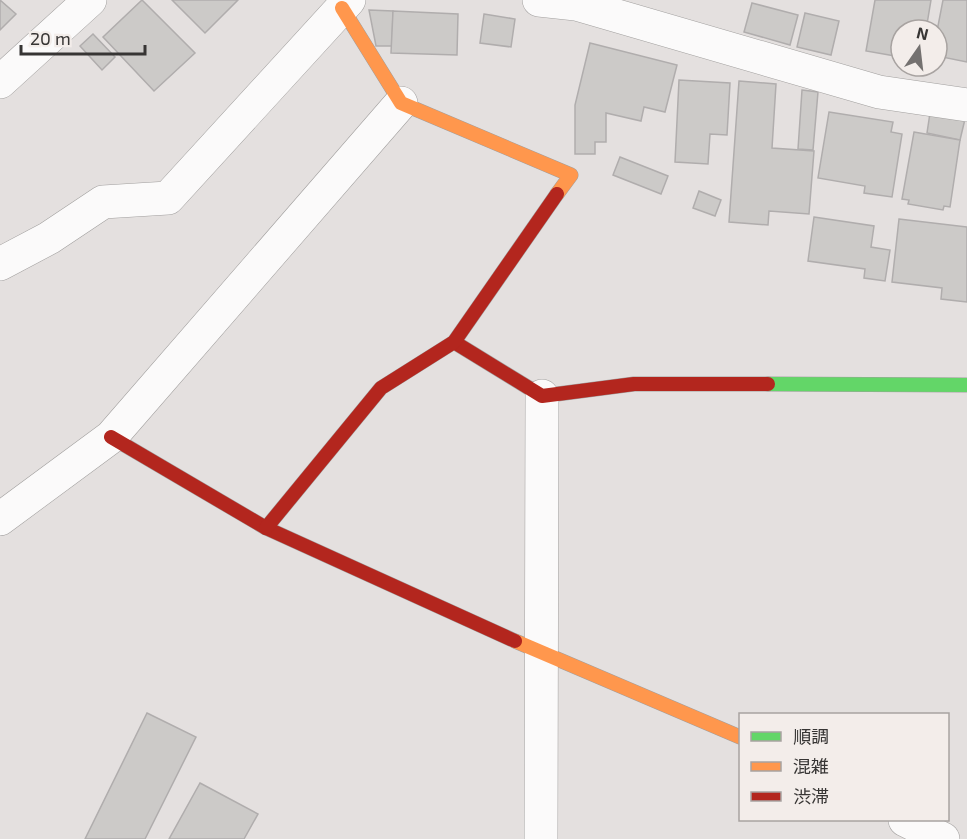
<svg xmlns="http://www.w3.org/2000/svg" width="967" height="839" viewBox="0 0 967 839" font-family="'Exo 2','Noto Sans JP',sans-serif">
	<rect width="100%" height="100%" fill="#e4e0df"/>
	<g fill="#cccac8" stroke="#b0adad" stroke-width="1.5">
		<path d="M 0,0 L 16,14 L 0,30 Z"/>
		<path d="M 142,0 L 195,53 L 154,91 L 103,37 Z"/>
		<path d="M 172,0 L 238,0 L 205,33 Z"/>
		<path d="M 875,0 L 931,0 L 926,30 L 901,30 L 901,57 L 866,51 Z"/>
		<path d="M 943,0 L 967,0 L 967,62 L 937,56 L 937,31 Z"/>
		<path d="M 752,3 L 798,15 L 790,45 L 744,32 Z"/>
		<path d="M 369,10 L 393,11 L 392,46 L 376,46 Z"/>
		<path d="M 393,11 L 458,14 L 457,55 L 391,53 Z"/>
		<path d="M 805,13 L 839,21 L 831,55 L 797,47 Z"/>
		<path d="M 484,14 L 515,19 L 511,47 L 480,43 Z"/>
		<path d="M 93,34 L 115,57 L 102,70 L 80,46 Z"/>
		<path d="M 590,43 L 677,65 L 665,112 L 644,107 L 641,121 L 606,113 L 606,142 L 595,142 L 595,154 L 575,154 L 575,105 Z"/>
		<path d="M 679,80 L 730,83 L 727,135 L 710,134 L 708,164 L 675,162 Z"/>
		<path d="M 739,81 L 776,84 L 772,148 L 814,151 L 809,214 L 769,211 L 768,225 L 729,222 Z"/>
		<path d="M 802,90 L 818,92 L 813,150 L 798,149 Z"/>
		<path d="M 829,112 L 893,122 L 891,132 L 902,134 L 892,197 L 864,193 L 865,186 L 818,178 Z"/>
		<path d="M 930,113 L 965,119 L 960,140 L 927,133 Z"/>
		<path d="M 914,132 L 960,140 L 950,207 L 944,206 L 943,210 L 908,204 L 909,200 L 902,199 Z"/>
		<path d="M 620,157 L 668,176 L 661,194 L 613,175 Z"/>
		<path d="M 699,191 L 721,200 L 715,216 L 693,208 Z"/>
		<path d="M 814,217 L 874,226 L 871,247 L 890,250 L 885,281 L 864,278 L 865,269 L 808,261 Z"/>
		<path d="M 899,219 L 967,227 L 967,302 L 941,299 L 942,288 L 892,282 Z"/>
		<path d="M 147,713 L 196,737 L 145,839 L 85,839 Z"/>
		<path d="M 200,783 L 258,814 L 244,839 L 169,839 Z"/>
	</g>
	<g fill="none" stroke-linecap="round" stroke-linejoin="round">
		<g stroke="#a19f9e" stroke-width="34">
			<g id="street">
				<path d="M 539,0 L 576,4 L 879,92 L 967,105"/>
				<path d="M 0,82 L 90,0"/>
				<path d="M 0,264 L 49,238 L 103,202 L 168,198 L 349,0"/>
				<path d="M 0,519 L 111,437 L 401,103"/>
				<path d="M 905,820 L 943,839"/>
				<path d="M 541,839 L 542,396"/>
			</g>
		</g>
		<g stroke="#a19f9e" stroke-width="15">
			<path id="fast" d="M 768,384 L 967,385"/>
		</g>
		<g stroke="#a19f9e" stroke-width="15">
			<g id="slow">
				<path d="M 342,8 L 401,103 L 571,175 L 557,194"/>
				<path d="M 515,641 L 740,737"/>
			</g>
		</g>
		<g stroke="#a19f9e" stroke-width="15">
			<g id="jam">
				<path d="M 454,342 L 542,396 L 634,384 L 768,384"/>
				<path d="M 111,437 L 266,528 L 515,641"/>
				<path d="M 266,528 L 381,388 L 454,342 L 557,194"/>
			</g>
		</g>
		<use href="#street" stroke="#fbfafa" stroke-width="33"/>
		<use href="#fast" stroke="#63d668" stroke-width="14"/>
		<use href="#slow" stroke="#ff974d" stroke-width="14"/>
		<use href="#jam" stroke="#b3261e" stroke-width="14"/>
	</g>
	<rect x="739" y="713" width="210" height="108" fill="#f3edea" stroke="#a8a3a1" stroke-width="1.5"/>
	<rect x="751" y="732" width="30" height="9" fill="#63d668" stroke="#a8a3a1" stroke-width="1.5"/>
	<text x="793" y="743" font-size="18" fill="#373534">順調</text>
	<rect x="751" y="762" width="30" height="9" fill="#ff974d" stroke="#a8a3a1" stroke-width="1.5"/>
	<text x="793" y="773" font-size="18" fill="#373534">混雑</text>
	<rect x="751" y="792" width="30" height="9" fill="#b3261e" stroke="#a8a3a1" stroke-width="1.5"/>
	<text x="793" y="803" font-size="18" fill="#373534">渋滞</text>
	<g transform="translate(919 48) rotate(14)"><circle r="28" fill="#f3edea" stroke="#a8a3a1" stroke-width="1.5"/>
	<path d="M0-4.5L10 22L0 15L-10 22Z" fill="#747170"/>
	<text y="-9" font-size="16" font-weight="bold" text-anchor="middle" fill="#373534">N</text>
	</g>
	<path d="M21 45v9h124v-9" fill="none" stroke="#373534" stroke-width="3"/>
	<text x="30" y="45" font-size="18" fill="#373534" stroke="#f3edea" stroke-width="4.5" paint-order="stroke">20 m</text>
</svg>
